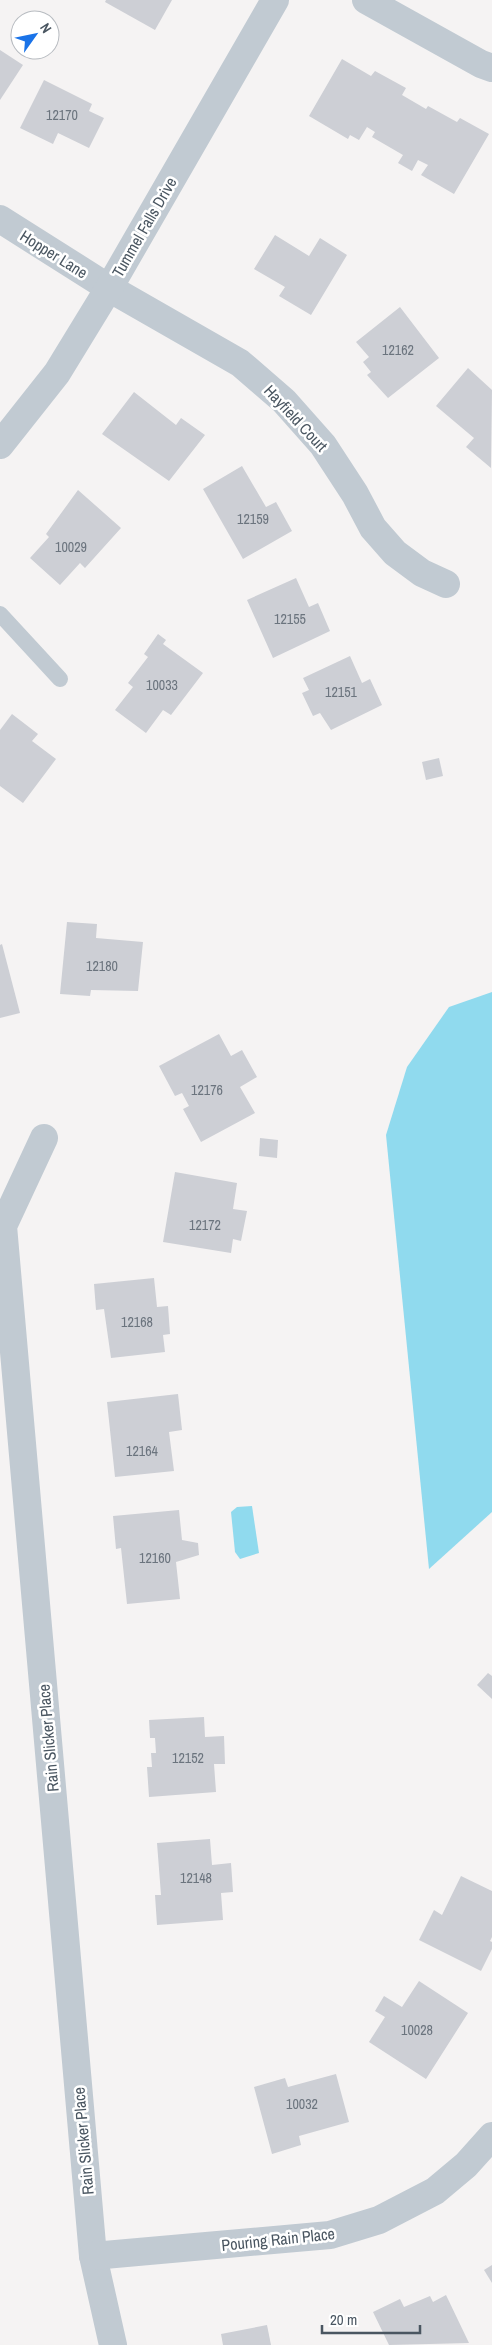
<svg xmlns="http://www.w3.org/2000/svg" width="492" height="2345" viewBox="0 0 492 2345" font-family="'Archivo Narrow',sans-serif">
	<rect width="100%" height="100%" fill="#f5f3f3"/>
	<g fill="#90daee">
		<path d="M 492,992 L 492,1512 L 429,1569 L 386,1135 L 407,1067 L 449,1007 Z"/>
		<path d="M 252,1506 L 259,1553 L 240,1559 L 235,1552 L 231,1512 L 237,1507 Z"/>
	</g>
	<g fill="#cdcfd5">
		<path d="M 106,0 L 172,0 L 155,30 L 105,2 Z"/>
		<path d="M 0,50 L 23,65 L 0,100 Z"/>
		<path d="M 342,59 L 371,76 L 375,71 L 406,88 L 402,95 L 426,109 L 428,106 L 457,122 L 460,118 L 489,134 L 454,194 L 421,175 L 428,165 L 418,160 L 412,171 L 398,163 L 403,155 L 372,137 L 375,132 L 367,127 L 359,140 L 350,135 L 348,139 L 309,116 Z"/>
		<path d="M 44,80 L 92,104 L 89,111 L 104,118 L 89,148 L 58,133 L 53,144 L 20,128 Z"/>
		<path d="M 275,235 L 309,256 L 320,238 L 347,255 L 311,315 L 279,296 L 285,287 L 254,269 Z"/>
		<path d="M 400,307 L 439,358 L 388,398 L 367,375 L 371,372 L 363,362 L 369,357 L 356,342 Z"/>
		<path d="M 468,368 L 492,390 L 491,468 L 466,447 L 474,438 L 436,406 Z"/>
		<path d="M 134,392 L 176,425 L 181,418 L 205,435 L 169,481 L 102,434 Z"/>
		<path d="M 242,466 L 266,507 L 276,502 L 292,531 L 243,559 L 203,489 Z"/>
		<path d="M 78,490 L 121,528 L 85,568 L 80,563 L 60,585 L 30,558 L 49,537 L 46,534 Z"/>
		<path d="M 296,578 L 309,607 L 318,603 L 330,631 L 273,658 L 247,600 Z"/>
		<path d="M 158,634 L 166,640 L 163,644 L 203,673 L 171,715 L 163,710 L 146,733 L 115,710 L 133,687 L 128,683 L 148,657 L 144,654 Z"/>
		<path d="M 350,656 L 362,683 L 370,679 L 382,705 L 331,730 L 320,713 L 313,716 L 302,693 L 309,690 L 303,678 Z"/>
		<path d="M 12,714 L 38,734 L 32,741 L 56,759 L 23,803 L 0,786 L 0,730 Z"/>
		<path d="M 439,758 L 443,776 L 426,780 L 422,762 Z"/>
		<path d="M 67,922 L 97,924 L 96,938 L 143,942 L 138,991 L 91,990 L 90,996 L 60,994 Z"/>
		<path d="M 2,944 L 20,1013 L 0,1018 L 0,945 Z"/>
		<path d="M 219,1034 L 231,1056 L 242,1050 L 257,1077 L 240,1087 L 255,1113 L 201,1142 L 183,1109 L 189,1106 L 182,1093 L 175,1096 L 159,1066 Z"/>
		<path d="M 260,1138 L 278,1140 L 277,1158 L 259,1156 Z"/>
		<path d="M 175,1172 L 237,1183 L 233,1209 L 247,1211 L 241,1241 L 233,1239 L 231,1253 L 163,1242 Z"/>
		<path d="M 154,1278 L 157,1307 L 168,1306 L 170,1334 L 163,1335 L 165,1352 L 111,1358 L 104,1309 L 96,1310 L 94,1284 Z"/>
		<path d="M 178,1394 L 182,1430 L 169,1432 L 174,1471 L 115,1477 L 107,1402 Z"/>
		<path d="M 179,1510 L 182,1540 L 198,1543 L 199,1555 L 176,1562 L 180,1599 L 127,1604 L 121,1548 L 116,1549 L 113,1516 Z"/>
		<path d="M 488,1673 L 492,1676 L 492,1699 L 477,1685 Z"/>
		<path d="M 204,1717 L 205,1737 L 224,1736 L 225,1764 L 214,1764 L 216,1792 L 149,1797 L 147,1767 L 152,1767 L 151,1753 L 156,1753 L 155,1738 L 150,1738 L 149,1720 Z"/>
		<path d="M 210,1839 L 212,1865 L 231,1863 L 233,1892 L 221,1893 L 223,1920 L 157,1925 L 155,1895 L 161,1895 L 157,1843 Z"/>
		<path d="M 461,1876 L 492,1891 L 492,1937 L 490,1941 L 492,1942 L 492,1949 L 481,1971 L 419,1940 L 434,1910 L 442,1915 Z"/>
		<path d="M 419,1981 L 468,2013 L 426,2079 L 369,2042 L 385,2017 L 375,2011 L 384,1996 L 402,2007 Z"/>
		<path d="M 336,2074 L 349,2122 L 299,2136 L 301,2145 L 272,2154 L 254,2087 L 285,2078 L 288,2087 Z"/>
		<path d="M 492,2265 L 492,2283 L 484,2270 Z"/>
		<path d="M 446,2295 L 469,2343 L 389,2345 L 373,2312 L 400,2299 L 404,2307 L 430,2296 L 433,2302 Z"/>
		<path d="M 267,2325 L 271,2345 L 223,2345 L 221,2334 Z"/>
	</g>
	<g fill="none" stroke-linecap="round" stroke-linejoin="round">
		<path stroke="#c1cad2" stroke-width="16" d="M 0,614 L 60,679"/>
		<g stroke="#c1cad2" stroke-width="28">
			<path d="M 366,0 L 481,64 L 492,68"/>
			<path d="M 0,219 L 109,288 L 240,363 L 284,401 L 323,445 L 355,494 L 373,528 L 395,553 L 422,573 L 446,584"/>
			<path d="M 0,445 L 57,373 L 109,288 L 275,0"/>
			<path d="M 44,1138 L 3,1226 L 93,2256 L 113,2345"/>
			<path d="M 93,2256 L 330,2235 L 379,2220 L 435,2191 L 466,2165 L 492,2136"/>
		</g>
	</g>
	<g text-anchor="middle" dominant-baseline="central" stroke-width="5" stroke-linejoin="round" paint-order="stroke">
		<g font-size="14" fill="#6b747e">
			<text x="62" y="115">12170</text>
			<text x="398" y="350">12162</text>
			<text x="253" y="519">12159</text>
			<text x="71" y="547">10029</text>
			<text x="290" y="619">12155</text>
			<text x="162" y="685">10033</text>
			<text x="341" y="692">12151</text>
			<text x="102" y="966">12180</text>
			<text x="207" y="1090">12176</text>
			<text x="205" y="1225">12172</text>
			<text x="137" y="1322">12168</text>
			<text x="142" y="1451">12164</text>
			<text x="155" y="1558">12160</text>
			<text x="188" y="1758">12152</text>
			<text x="196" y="1878">12148</text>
			<text x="417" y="2030">10028</text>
			<text x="302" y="2104">10032</text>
		</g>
		<g font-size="16" fill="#4a5661" stroke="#fff">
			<text transform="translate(144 227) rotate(-60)">Tummel Falls Drive</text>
			<text transform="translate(54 254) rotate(32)">Hopper Lane</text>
			<text transform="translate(296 418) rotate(47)">Hayfield Court</text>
			<text transform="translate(48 1738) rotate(-95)">Rain Slicker Place</text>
			<text transform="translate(83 2141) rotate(-95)">Rain Slicker Place</text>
			<text transform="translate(278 2239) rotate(-6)">Pouring Rain Place</text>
		</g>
	</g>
	<g transform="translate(35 35) rotate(57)"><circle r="24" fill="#ffffff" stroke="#b7bbc0"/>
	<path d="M0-4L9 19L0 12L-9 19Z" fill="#1a73e8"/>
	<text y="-8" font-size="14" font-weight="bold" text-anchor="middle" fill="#4a5661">N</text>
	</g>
	<path d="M322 2325v8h98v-8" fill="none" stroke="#4a5661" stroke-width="2.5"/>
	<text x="330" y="2325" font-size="15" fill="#4a5661" stroke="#ffffff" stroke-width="4" paint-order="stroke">20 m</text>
</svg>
